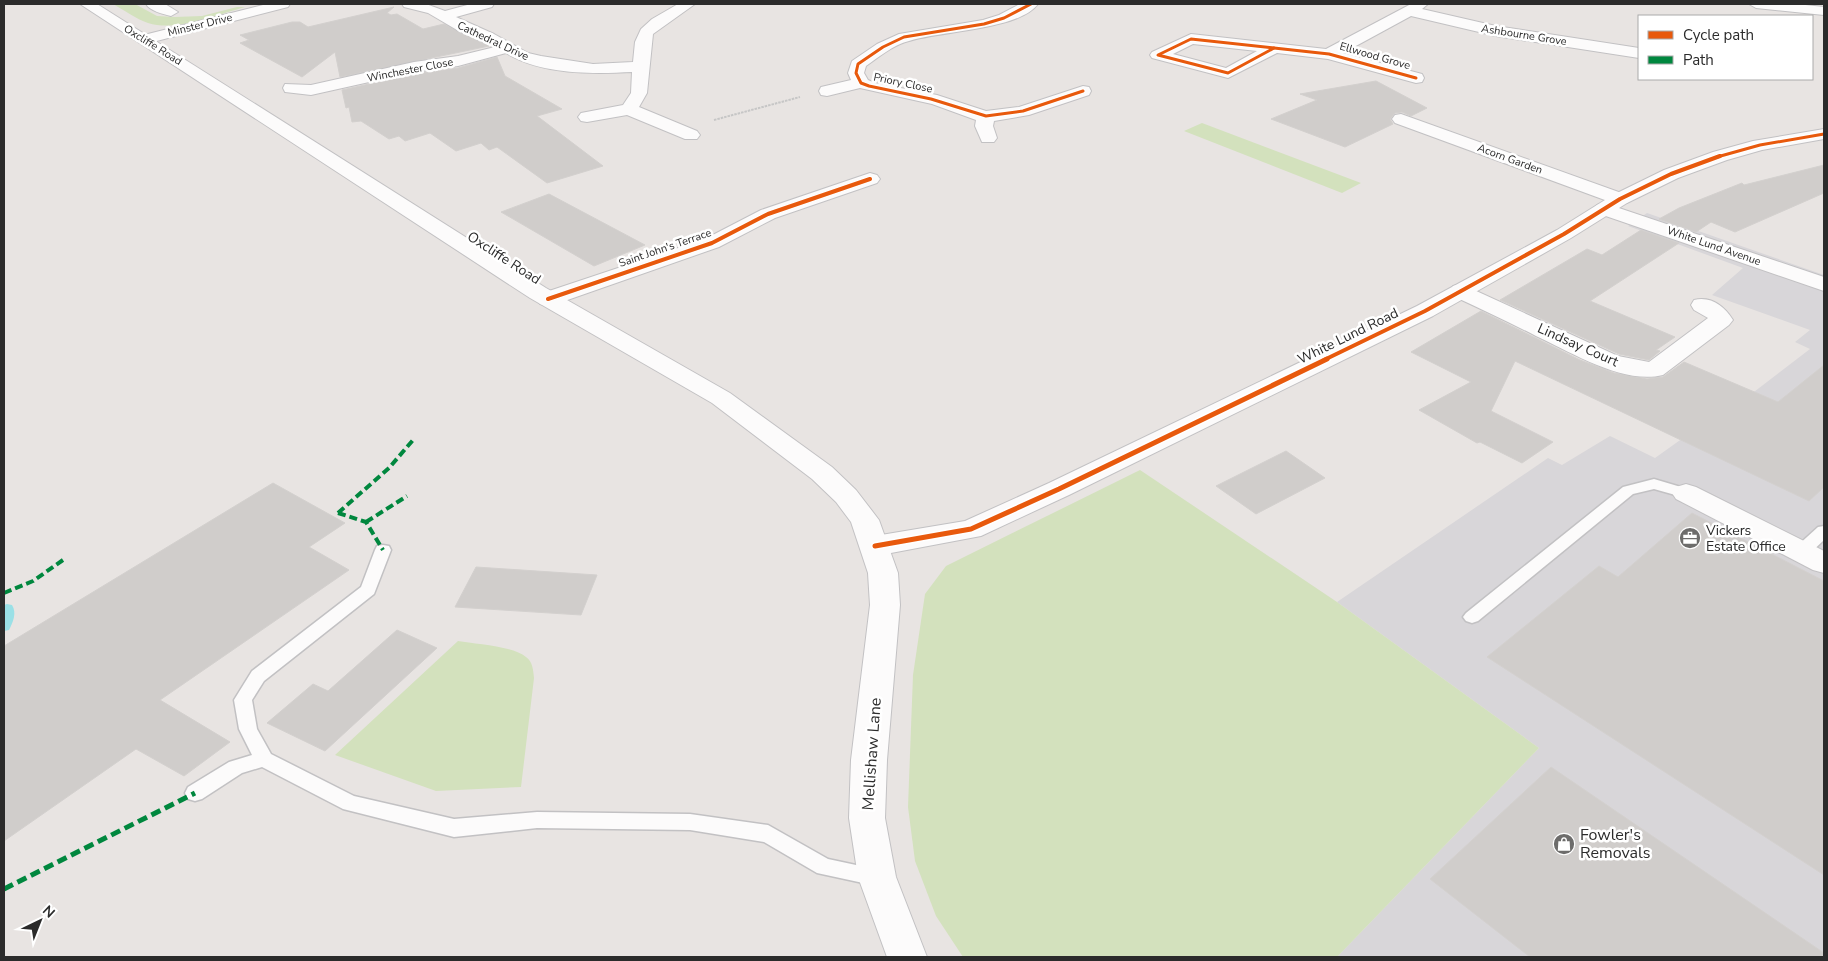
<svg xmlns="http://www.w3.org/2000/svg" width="1828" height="961" viewBox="0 0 1828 961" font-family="'Nunito Sans',sans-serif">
	<rect width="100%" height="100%" fill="#e8e4e2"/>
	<path fill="#d8d6d9" d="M 1647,213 L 1824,275 L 1824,957 L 1337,957 L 1539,748 L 1337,602 L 1548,458 L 1562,465 L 1610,436 L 1655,458 L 1697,428 L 1703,431 L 1810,349 L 1795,342 L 1810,330 L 1712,295 L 1743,268 L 1628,226 Z"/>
	<g fill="#d3e1bd">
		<path d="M 113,4 L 135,4 L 157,16 L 175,17 L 202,16 L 237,7 L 245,7 C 216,15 177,32 148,23 C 136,19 124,10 113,4 Z"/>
		<path d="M 1202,123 L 1361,183 L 1342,193 L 1184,131 Z"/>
		<path d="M 1140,470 L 1337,602 L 1539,748 L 1337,957 L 963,957 L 936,916 L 915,861 L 908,807 L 913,675 L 925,594 L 946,566 Z"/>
		<path d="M 458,641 C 475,644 513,646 526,657 C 533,662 533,670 534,678 L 521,787 L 436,791 L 335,755 Z"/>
	</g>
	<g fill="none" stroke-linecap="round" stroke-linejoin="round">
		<path fill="#9ae0e6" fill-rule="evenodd" d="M 7,604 L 12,605 C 17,613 13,622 9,630 L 4,631 L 4,605 Z"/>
	</g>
	<g fill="#d0cdcb" stroke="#d3d0ce">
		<path d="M 394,7 L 387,13 L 391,15 L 397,14 L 423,29 L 444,24 L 489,46 L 340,77 L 335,52 L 302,77 L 240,43 L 249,40 L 240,35 L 292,22 L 300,22 L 308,27 Z"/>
		<path d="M 497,57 L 505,76 L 562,109 L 537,116 L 603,166 L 547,183 L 497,147 L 489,150 L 481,143 L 456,151 L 430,133 L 405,141 L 399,136 L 389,139 L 361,121 L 352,122 L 349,107 L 346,108 L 342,90 L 414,74 L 458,68 Z"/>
		<path d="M 1376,81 L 1427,108 L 1411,116 L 1402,112 L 1395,113 L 1390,119 L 1393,124 L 1345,147 L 1271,119 L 1317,100 L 1300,94 Z"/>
		<path d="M 1824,165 L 1824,193 L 1735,232 L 1711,222 L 1696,232 L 1659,219 L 1679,208 L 1742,183 L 1744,185 Z"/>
		<path d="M 549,194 L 645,245 L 594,266 L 501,212 Z"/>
		<path d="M 1641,230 L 1679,243 L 1590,301 L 1675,337 L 1656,350 L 1660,351 L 1649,360 L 1619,354 L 1500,300 L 1587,249 L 1602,255 Z"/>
		<path d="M 1481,311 L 1580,360 L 1614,373 L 1647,379 L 1663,377 L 1684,362 L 1778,402 L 1824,365 L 1824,487 L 1809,501 L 1515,361 L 1491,411 L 1553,442 L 1522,463 L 1480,442 L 1477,443 L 1419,410 L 1471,382 L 1411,352 Z"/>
		<path d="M 1286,451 L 1325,478 L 1256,514 L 1216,486 Z"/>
		<path d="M 273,483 L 345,523 L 309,547 L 349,570 L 160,700 L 230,742 L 184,776 L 136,749 L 4,841 L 4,646 Z"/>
		<path d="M 1692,513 L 1824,581 L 1824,875 L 1487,657 L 1599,566 L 1618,577 Z"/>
		<path d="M 476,567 L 597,575 L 581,615 L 455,607 Z"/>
		<path d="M 397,630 L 437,648 L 325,751 L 267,723 L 313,684 L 328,691 Z"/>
		<path d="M 1551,767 L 1824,953 L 1824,957 L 1530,957 L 1430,879 Z"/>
	</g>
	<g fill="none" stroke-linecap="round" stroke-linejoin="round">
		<g stroke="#c2c1c3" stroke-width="3">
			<g id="service">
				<path d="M 1654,479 L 1691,490 L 1694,493 L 1686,498 L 1654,489 L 1633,494 L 1478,621 L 1472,623 L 1466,621 L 1463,617 L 1466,613 L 1623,487 Z"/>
				<path d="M 1824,526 L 1824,540 L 1808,555 L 1796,555 L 1794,551 L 1796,547 L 1818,527 Z"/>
				<path d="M 383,545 L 389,546 L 391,550 L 374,594 L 264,681 L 252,700 L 257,729 L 271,754 L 354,796 L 454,819 L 537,812 L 690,814 L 768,825 L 828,859 L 884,871 L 887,877 L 884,883 L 877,886 L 817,873 L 764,842 L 690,830 L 537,828 L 454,837 L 343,809 L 262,767 L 242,773 L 202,799 L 195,801 L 188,799 L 185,793 L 188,787 L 229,762 L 252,755 L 239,729 L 234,700 L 252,671 L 361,587 L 375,550 L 377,546 Z"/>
			</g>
		</g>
		<g stroke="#c2c1c3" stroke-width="2">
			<g id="minor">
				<path d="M 146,4 L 165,4 L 178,12 L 171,16 C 163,14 150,11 146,4 Z"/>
				<path d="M 267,4 L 290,4 L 288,7 L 145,44 L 137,39 L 140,36 Z"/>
				<path d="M 402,4 L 426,4 L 445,11 L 471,4 L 494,4 L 492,7 L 456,17 L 494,34 L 528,53 L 541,56 L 593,64 L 633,62 L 635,42 L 641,29 L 652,19 L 678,4 L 695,4 L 653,34 L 647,93 L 639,107 L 697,131 L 700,135 L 697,139 L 685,139 L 627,115 L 587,122 L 581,121 L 578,117 L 581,113 L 623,105 L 631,93 L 632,72 C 592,74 542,75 506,53 L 458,66 L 414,72 L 311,95 L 285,92 L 283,88 L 285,84 L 311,85 L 414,62 L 458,56 L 495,47 L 457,30 L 428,13 L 404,7 Z"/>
				<path d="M 1020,4 L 1038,4 C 1019,30 940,31 909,41 C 893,45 879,57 866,66 L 864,73 L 868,80 L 875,83 L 937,95 L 986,111 L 1019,107 L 1083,86 L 1089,87 L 1091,91 L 1089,95 L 1029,115 L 994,121 L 993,126 L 997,138 L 994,142 L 982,142 L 975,126 L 976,120 L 932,104 L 860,88 L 827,96 L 821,95 L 819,91 L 821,87 L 851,80 L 848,73 L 852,61 L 877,44 L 899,34 L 983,20 L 999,15 Z"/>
				<path d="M 1411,4 L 1428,4 L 1422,9 L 1496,26 L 1639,48 L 1639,58 L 1496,36 L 1411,16 L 1343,53 L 1422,74 L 1424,78 L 1422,82 L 1416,83 L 1328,59 L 1277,53 L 1228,78 L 1152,58 L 1150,55 L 1152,52 L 1191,34 L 1326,49 ZM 1193,44 L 1257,51 L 1226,68 L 1173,54 Z"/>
				<path d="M 1749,4 L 1796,4 L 1824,7 L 1824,15 L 1756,8 Z"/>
				<path d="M 1401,114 L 1627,195 L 1630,199 L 1627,203 L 1613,203 L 1395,123 L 1392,119 L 1395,115 Z"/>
				<path d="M 870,173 L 877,175 L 880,179 L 877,183 L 775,218 L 719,247 L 556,304 L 548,306 L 540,304 L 537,299 L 540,294 L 705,239 L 761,210 Z"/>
				<path d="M 1604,203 L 1824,277 L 1824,291 L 1597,213 L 1594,209 L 1597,205 Z"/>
				<path d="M 1461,284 L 1618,356 L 1649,362 L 1708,318 L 1694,310 L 1691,305 L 1694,300 C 1711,296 1724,306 1733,320 L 1729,325 L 1663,375 C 1623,385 1571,352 1536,336 C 1509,322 1481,309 1453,296 L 1450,291 L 1453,286 Z"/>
				<path d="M 1686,484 L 1696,487 L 1824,551 L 1824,573 L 1813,570 L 1676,499 L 1672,493 L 1676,487 Z"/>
			</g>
		</g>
		<g stroke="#c2c1c3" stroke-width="2">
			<path id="tertiary" d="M 1824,129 L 1824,139 L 1762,150 L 1727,160 L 1678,178 L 1627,203 L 1571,238 L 1433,316 L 1069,495 L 981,536 L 875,556 L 865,553 L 860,546 L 865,539 L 875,536 L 965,521 L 1049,483 L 1417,306 L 1557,230 L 1613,195 L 1664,170 L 1713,152 L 1753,141 Z"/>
		</g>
		<g stroke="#c2c1c3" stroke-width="2">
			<path id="secondary" d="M 80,4 L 97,4 L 546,288 L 730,393 L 832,467 L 856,490 L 879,520 L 898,573 L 900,605 L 887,760 L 885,818 L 896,877 L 927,957 L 887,957 L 858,877 L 849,818 L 851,760 L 870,605 L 868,573 L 851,522 L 836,502 L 812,479 L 712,403 L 530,298 Z"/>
		</g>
		<path stroke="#c6c6c6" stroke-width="2" stroke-dasharray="2.5 1" stroke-linecap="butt" d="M 714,120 L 800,97"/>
		<use href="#service" fill="#fcfbfb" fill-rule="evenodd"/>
		<use href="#minor" fill="#fcfbfb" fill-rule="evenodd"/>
		<use href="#tertiary" fill="#fcfbfb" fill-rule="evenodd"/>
		<use href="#secondary" fill="#fcfbfb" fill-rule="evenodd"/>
		<g stroke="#00873e" stroke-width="4" stroke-dasharray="8 4" stroke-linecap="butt">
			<path d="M 338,513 L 389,468 L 413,440"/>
			<path d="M 338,513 L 366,522 L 383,550"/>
			<path d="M 366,522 L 407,496"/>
			<path d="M 4,593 L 33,581 L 63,560"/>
		</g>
		<path stroke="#00873e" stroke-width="5" stroke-dasharray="10 5" stroke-linecap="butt" d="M 4,889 L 195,793"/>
		<g stroke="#fff" stroke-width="5">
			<g id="cycleway-far2">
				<path d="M 1031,4 L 1004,18 L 984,24 L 904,37 L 883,47 L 858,64 L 856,73 L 861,83 L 869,86 L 931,99 L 986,116 L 1023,111 L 1083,91"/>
				<path d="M 1191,39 L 1274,48 L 1228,73 L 1158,55 Z"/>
				<path d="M 1274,48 L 1329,54 L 1416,78"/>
				<path d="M 1717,157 L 1760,145 L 1824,134"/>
			</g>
		</g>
		<g stroke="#fff" stroke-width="6">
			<g id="cycleway-far1">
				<path d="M 548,299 L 712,243 L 768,214 L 870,179"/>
				<path d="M 1324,360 L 1425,311 L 1564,234 L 1620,199 L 1671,174 L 1720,156"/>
			</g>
		</g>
		<g stroke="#fff" stroke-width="8">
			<path id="cycleway" d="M 875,546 L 971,529 L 1059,489 L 1327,359"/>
		</g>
		<use href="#cycleway-far2" stroke="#e8590c" stroke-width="3"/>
		<use href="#cycleway-far1" stroke="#e8590c" stroke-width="4"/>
		<use href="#cycleway" stroke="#e8590c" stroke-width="5"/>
	</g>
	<defs>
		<g id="office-disc" transform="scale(1.125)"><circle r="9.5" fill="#6d6c6b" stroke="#fff"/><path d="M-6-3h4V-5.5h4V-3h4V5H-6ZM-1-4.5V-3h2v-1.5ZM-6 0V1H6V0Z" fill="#fff"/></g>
		<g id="shop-disc" transform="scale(1.125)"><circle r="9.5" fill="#6d6c6b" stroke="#fff"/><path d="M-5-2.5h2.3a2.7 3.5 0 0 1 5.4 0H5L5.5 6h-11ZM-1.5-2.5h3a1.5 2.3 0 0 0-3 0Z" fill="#fff"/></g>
	</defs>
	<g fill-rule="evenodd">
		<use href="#office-disc" x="1690" y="538"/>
		<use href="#shop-disc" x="1564" y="844"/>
	</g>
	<g text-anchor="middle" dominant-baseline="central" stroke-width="5" stroke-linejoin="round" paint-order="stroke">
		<g font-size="11" fill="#2b2b2b" stroke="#fff">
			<text transform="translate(200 25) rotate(-14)">Minster Drive</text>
			<text transform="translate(1524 35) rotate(9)">Ashbourne Grove</text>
			<text transform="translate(493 41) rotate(25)">Cathedral Drive</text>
			<text transform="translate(153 45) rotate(32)">Oxcliffe Road</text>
			<text transform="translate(1375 56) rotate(16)">Ellwood Grove</text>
			<text transform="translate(410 70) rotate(-11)">Winchester Close</text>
			<text transform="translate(903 83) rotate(12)">Priory Close</text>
			<text transform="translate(1510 159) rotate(20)">Acorn Garden</text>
			<text transform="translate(1714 246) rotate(19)">White Lund Avenue</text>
			<text transform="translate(665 248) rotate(-19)">Saint John's Terrace</text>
		</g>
		<g font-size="14" fill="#2b2b2b" stroke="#fff">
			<text transform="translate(504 258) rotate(33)">Oxcliffe Road</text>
			<text transform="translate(1348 336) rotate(-26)">White Lund Road</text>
			<text transform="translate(1578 345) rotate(24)">Lindsay Court</text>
		</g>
		<g font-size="14" fill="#2b2b2b" stroke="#fff" text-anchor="start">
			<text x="1706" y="530">Vickers<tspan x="1706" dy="16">Estate Office</tspan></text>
		</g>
		<g font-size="16" fill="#2b2b2b" stroke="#fff">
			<text transform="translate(872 754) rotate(-86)">Mellishaw Lane</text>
		</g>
		<g font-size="16" fill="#2b2b2b" stroke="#fff" text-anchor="start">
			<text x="1580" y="835">Fowler's<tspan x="1580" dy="18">Removals</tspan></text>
		</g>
	</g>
	<rect width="1828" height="961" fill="none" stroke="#2b2b2b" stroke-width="10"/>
	<rect x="1638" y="15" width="175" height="65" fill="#ffffff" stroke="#aaaaaa"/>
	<rect x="1648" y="31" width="25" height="8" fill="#e8590c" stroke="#aaaaaa"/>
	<text x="1683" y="40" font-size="15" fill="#2b2b2b">Cycle path</text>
	<rect x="1648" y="56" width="25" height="8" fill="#00873e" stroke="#aaaaaa"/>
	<text x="1683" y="65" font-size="15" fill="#2b2b2b">Path</text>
	<g transform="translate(40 921) rotate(43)" stroke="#ffffff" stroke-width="4" paint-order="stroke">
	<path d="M0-4L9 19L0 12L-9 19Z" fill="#2b2b2b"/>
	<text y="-8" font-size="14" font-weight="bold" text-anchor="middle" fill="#2b2b2b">N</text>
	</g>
</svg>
